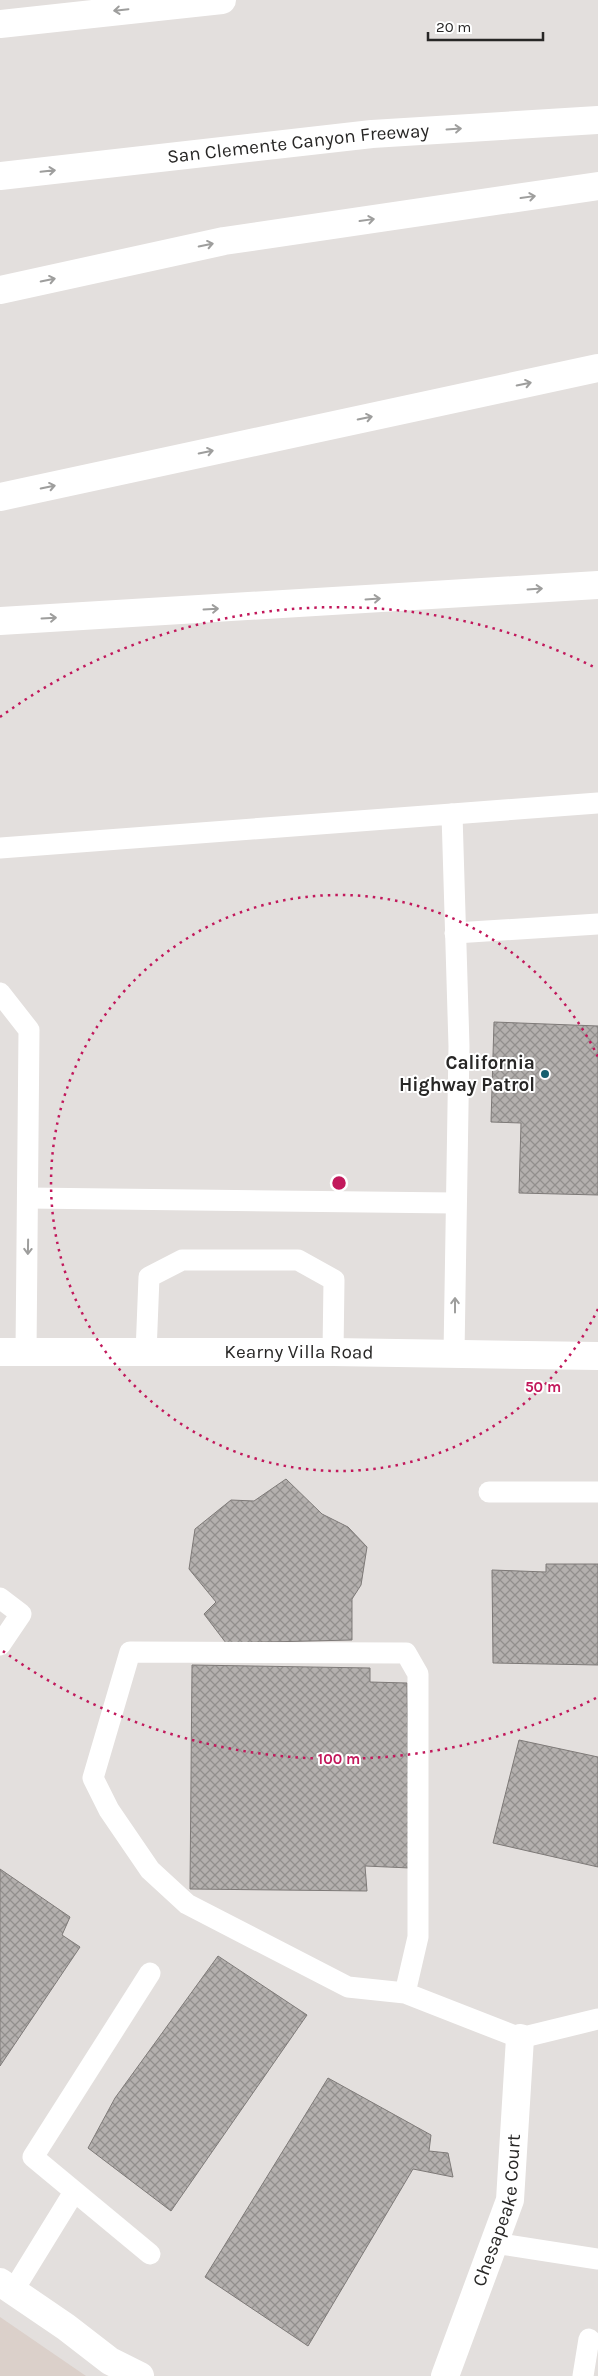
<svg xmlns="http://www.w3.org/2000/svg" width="598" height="2376" viewBox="0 0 598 2376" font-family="Karla,sans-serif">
	<defs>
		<pattern id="building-cross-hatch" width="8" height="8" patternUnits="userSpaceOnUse" patternTransform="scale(1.25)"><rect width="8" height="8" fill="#b4b0ae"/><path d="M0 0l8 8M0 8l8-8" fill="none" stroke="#928f8d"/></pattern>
	</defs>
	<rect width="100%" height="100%" fill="#e3dfdd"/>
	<path fill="#dbd0ca" d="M 0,2317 L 86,2376 L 0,2376 Z"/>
	<g fill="url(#building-cross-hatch)" stroke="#7e7a78">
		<path d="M 494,1022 L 598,1026 L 598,1195 L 519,1193 L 521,1123 L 491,1122 Z"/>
		<path d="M 286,1479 L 322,1514 L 348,1527 L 367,1547 L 361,1585 L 352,1599 L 352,1640 L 226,1643 L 204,1614 L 216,1602 L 189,1569 L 195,1529 L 231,1500 L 254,1501 Z"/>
		<path d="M 546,1564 L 598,1564 L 598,1665 L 493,1663 L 492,1570 L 546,1572 Z"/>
		<path d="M 192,1665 L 370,1668 L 370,1682 L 407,1683 L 410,1868 L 365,1866 L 367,1891 L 190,1889 Z"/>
		<path d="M 519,1740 L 598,1757 L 598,1867 L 493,1843 Z"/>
		<path d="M 0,1869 L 70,1917 L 62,1935 L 80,1947 L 0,2066 Z"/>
		<path d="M 218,1956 L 307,2015 L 171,2211 L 88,2148 L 115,2098 Z"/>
		<path d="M 328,2078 L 431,2135 L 429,2151 L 448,2153 L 453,2177 L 413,2169 L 308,2346 L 205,2277 Z"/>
	</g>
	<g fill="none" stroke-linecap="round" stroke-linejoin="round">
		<g stroke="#fff" stroke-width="21">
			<path d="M 452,814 L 598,803"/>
			<path d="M 0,848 L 452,814 L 459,1046 L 454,1354"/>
			<path d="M 455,933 L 598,924"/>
			<path d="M 0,993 L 29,1030 L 26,1352"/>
			<path d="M 28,1198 L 455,1203"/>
			<path d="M 146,1353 L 149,1277 L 182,1260 L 298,1260 L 334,1280 L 333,1352"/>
			<path d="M 489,1492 L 598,1492"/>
			<path d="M 0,1598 L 21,1614 L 0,1645"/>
			<path d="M 405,1993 L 348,1987 L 187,1904 L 150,1870 L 109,1810 L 93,1778 L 130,1652 L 406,1653 L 418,1674 L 418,1937 L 405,1993 L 520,2038 L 598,2019"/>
			<path d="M 494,2243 L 598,2259"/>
			<path d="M 150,2254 L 33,2157 L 150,1973"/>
			<path d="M 13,2291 L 74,2192"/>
			<path d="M 583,2376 L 589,2339"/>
		</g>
		<path stroke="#fff" stroke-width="28" id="s1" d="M 445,2376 L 510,2200 L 520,2038"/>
		<path stroke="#fff" stroke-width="28" d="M 0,2282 L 66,2327 L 110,2361 L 140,2376"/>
		<path stroke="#fff" stroke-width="28" id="s2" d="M 0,1352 L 333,1352 L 598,1356"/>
		<g stroke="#fff" stroke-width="28">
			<path d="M 0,24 L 222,0"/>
			<path id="s3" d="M 0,176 L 372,134 L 598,120"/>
			<path d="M 0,290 L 224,241 L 598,186"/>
			<path d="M 0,497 L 598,368"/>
			<path d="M 0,621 L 598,585"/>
		</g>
	</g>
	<defs><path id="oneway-shaft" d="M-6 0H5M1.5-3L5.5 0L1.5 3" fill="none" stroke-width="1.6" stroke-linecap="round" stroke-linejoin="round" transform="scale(1.25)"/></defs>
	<g stroke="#9e9e9d">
		<use href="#oneway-shaft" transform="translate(121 10) rotate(174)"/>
		<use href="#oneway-shaft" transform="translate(454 129) rotate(-4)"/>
		<use href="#oneway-shaft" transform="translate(48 171) rotate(-6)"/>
		<use href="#oneway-shaft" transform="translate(528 197) rotate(-8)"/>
		<use href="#oneway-shaft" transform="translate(367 220) rotate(-8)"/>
		<use href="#oneway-shaft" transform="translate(206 245) rotate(-12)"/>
		<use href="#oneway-shaft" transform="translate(48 280) rotate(-12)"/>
		<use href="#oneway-shaft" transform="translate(524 384) rotate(-12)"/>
		<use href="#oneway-shaft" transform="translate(365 418) rotate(-12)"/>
		<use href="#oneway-shaft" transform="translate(206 452) rotate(-12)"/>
		<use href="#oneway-shaft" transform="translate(48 487) rotate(-12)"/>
		<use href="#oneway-shaft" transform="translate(535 589) rotate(-4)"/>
		<use href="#oneway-shaft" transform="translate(373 599) rotate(-4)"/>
		<use href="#oneway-shaft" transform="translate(211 609) rotate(-3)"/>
		<use href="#oneway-shaft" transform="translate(49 618) rotate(-3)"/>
		<use href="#oneway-shaft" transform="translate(28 1247) rotate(91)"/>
		<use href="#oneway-shaft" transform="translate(455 1305) rotate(-90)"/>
	</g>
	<g fill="none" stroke="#c2185b" stroke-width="2.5" stroke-dasharray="2.5 5">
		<path d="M598 1309A288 288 0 1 1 598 1057"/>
		<path d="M596 1698A576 576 0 0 1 0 1649M0 717A576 576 0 0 1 596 668"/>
	</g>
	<circle fill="#165f6e" stroke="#fff" stroke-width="2" cx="545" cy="1074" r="5"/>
	<g text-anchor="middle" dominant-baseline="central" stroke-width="4" stroke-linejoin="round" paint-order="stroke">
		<g font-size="19" fill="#282726" stroke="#fff">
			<text stroke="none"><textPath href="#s3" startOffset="300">San Clemente Canyon Freeway</textPath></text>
			<text stroke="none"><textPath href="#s2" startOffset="299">Kearny Villa Road</textPath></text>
			<text stroke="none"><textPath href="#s1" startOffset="175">Chesapeake Court</textPath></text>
		</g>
		<g font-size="19" font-weight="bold" fill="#282726" stroke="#fff" text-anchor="end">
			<text x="535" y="1063">California<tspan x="535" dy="22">Highway Patrol</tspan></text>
		</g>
	</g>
	<circle cx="339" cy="1183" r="8" fill="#c2185b" stroke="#fff" stroke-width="2.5"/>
	<g font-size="15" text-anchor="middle" font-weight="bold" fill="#c2185b" stroke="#fff" stroke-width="4" stroke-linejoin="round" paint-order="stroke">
		<text x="543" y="1392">50 m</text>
		<text x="339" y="1764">100 m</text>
	</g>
	<path d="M428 32v8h115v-8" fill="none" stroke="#282726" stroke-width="2.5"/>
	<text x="436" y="32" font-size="15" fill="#282726" stroke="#ffffff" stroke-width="4" paint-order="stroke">20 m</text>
</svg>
